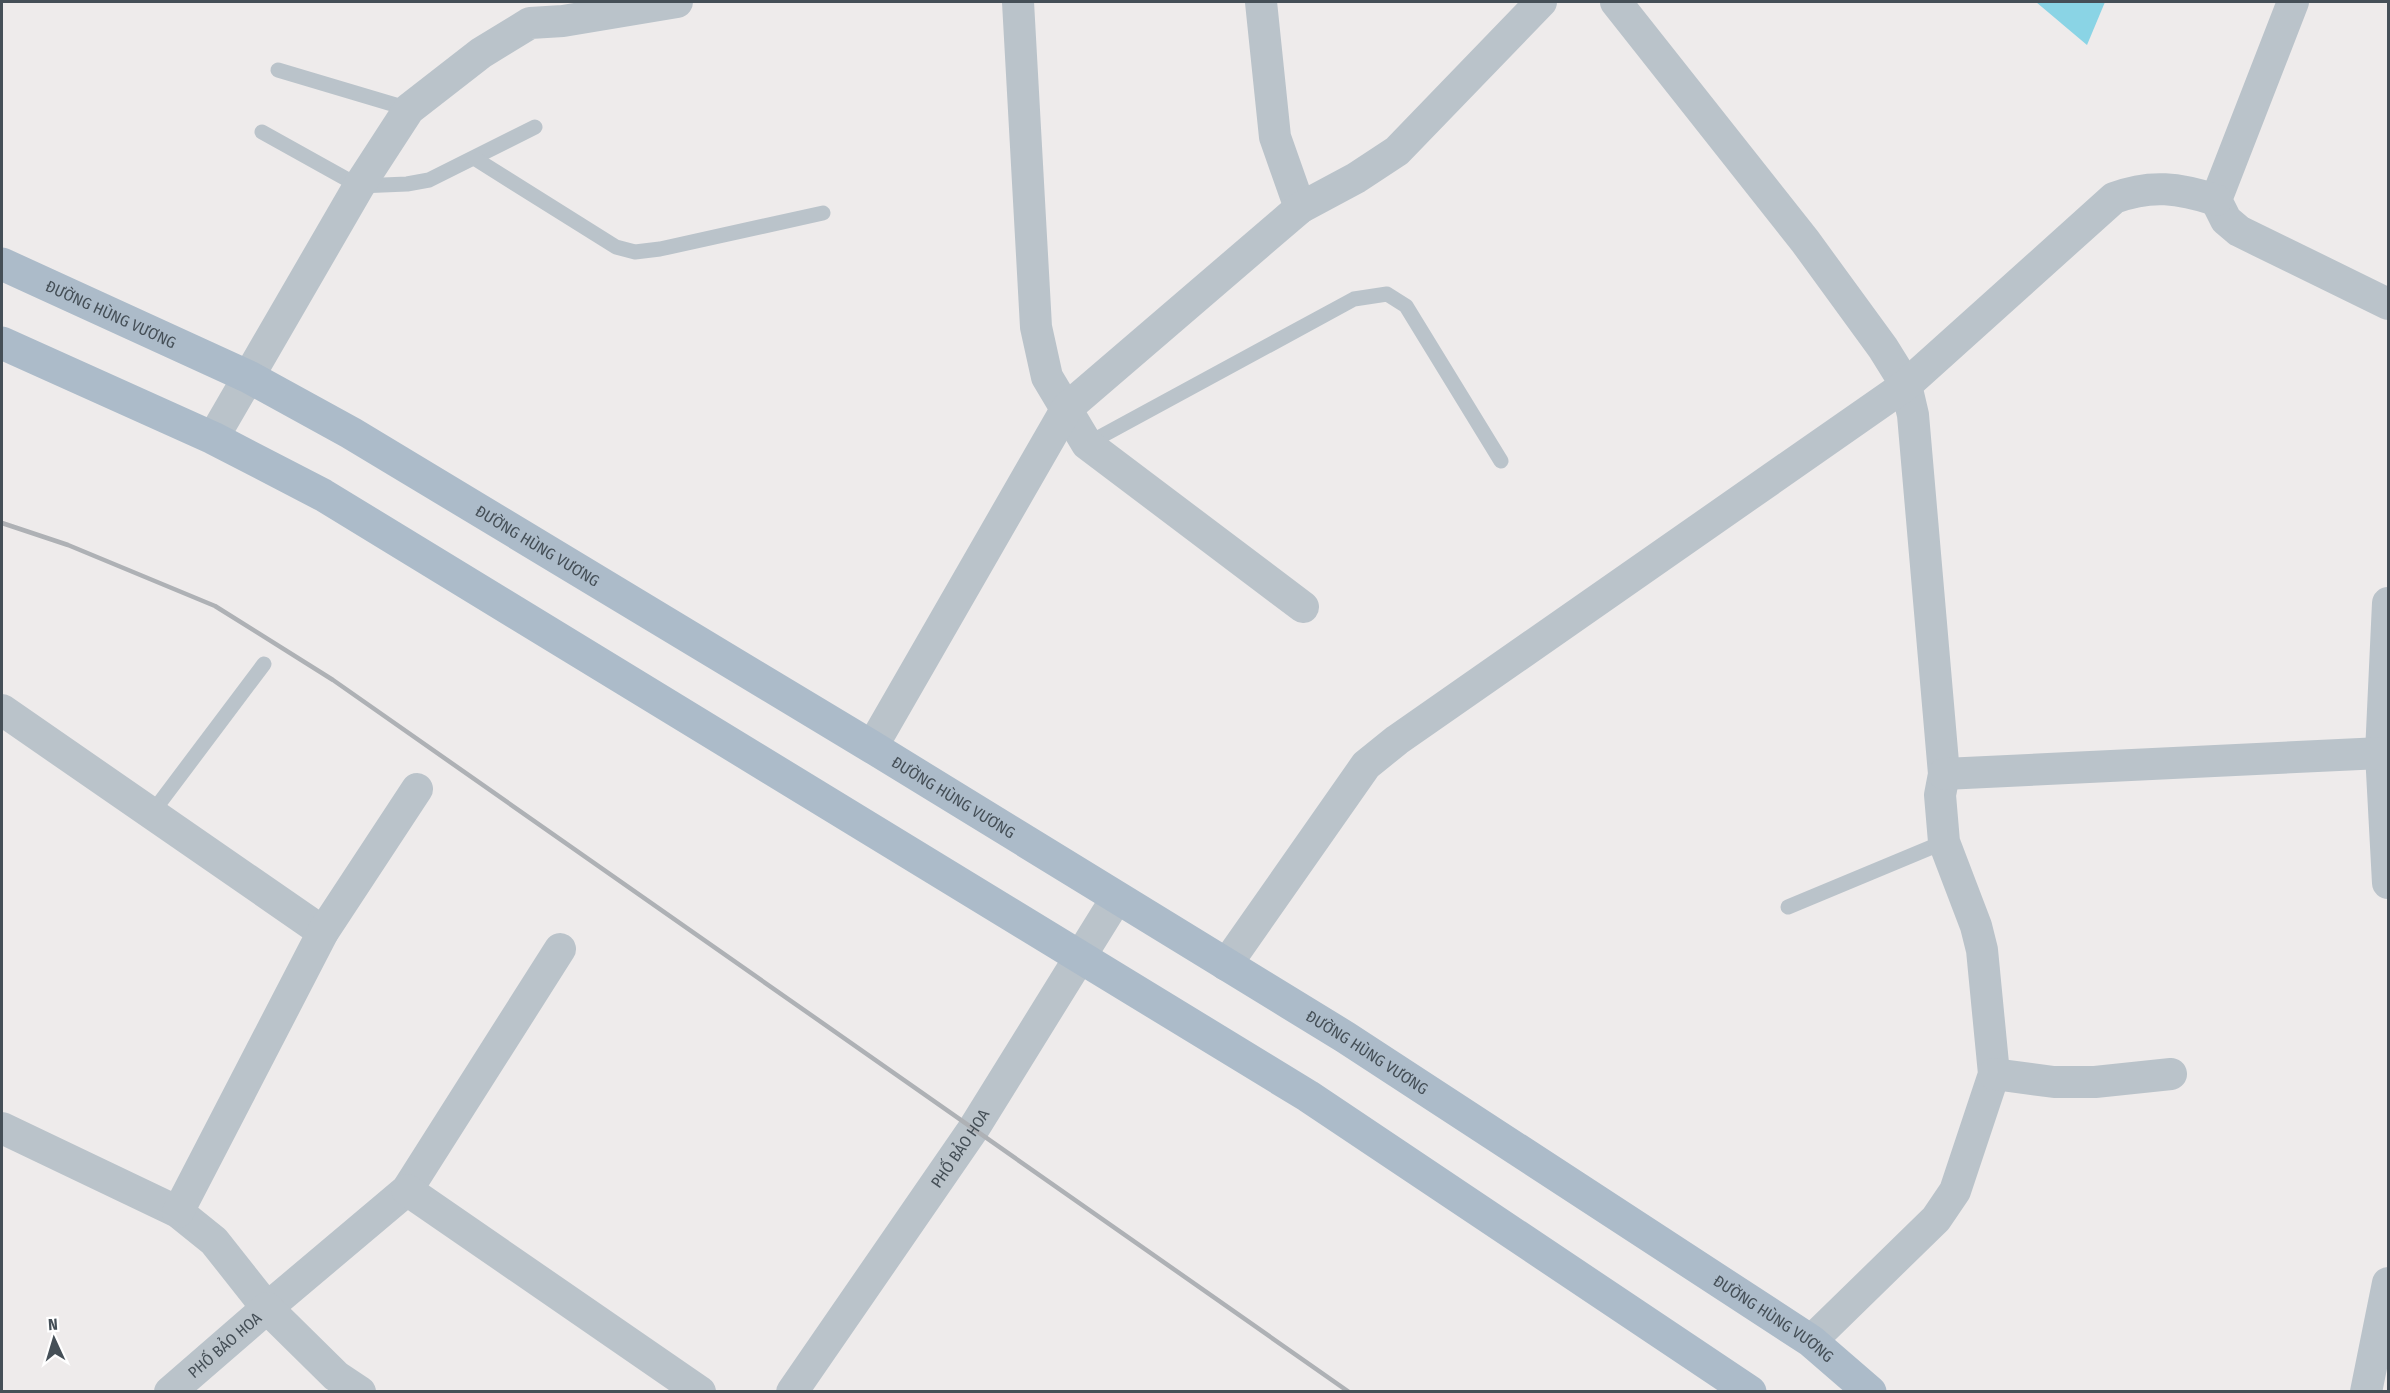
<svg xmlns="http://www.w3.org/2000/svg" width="2390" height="1393" viewBox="0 0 2390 1393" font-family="'Fira Sans Condensed',sans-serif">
	<rect width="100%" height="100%" fill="#eeebeb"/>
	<path fill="#8ad4e5" d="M 2036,2 L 2105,2 L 2087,45 Z"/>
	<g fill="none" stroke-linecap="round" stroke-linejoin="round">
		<g stroke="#bac3ca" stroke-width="15">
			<path d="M 278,70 L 409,109"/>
			<path d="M 262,132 L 359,186 L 407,184 L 429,180 L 535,127"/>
			<path d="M 474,158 L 616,247 L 635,252 L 660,249 L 823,213"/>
			<path d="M 1087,444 L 1354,299 L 1387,294 L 1406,306 L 1501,461"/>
			<path d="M 152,813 L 264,664"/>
			<path d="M 1788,907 L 1944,842"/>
		</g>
		<g stroke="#bac3ca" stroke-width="32">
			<path d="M 1018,2 L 1036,327 L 1047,377 L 1087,444 L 1303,607"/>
			<path d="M 1261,2 L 1275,137 L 1300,208"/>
			<path d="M 1616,2 L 1805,241 L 1883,348 L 1906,385 L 1913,415 L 1944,774 L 1940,795 L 1944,842 L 1976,926 L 1982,950 L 1994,1074 L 1955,1191 L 1936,1219 L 1811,1341"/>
			<path d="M 2293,2 L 2216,200 L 2226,220 L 2239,231 L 2388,304"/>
			<path d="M 213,438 L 359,186 L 409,109 L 481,53 L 530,23 L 563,21 L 677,2"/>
			<path d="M 2388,603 L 2381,753 L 2388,883"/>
			<path d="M 2,710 L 323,932"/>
			<path d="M 872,747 L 1067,408 L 1300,208 L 1356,178 L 1397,151 L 1541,2"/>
			<path d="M 1944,774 L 2381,753"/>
			<path d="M 1226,965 L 1366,765 L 1397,740 L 1906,385 L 2114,198 C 2151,184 2179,188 2216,200"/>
			<path d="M 1994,1074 L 2054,1082 L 2095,1082 L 2171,1074"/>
			<path d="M 2,1128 L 178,1212 L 214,1241 L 267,1308 L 407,1190 L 560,949"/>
			<path d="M 407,1190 L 700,1392"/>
			<path d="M 178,1212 L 323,932 L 417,789"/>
			<path id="s1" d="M 170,1392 L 267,1308 L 336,1376 L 360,1392"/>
			<path id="s2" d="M 792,1392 L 974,1128 L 1116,899"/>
			<path d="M 2366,1392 L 2388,1283"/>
		</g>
		<g stroke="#acbbc9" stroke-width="33">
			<path id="s3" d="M 2,264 L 249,377 L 351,433 L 872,747 L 1345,1037 L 1811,1341 L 1870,1392"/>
			<path d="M 2,343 L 213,438 L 323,495 L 1308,1096 L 1750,1392"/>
		</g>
		<path stroke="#aeb1b5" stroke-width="4.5" d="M 2,523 L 68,545 L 215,606 L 333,680 L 1349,1392"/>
	</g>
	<g text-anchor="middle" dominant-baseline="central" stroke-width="4.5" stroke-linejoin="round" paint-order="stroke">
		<g font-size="16" fill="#454f57" stroke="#fff">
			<text stroke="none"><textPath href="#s3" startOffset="120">ĐƯỜNG HÙNG VƯƠNG</textPath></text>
			<text stroke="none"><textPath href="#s3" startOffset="606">ĐƯỜNG HÙNG VƯƠNG</textPath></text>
			<text stroke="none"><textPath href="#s3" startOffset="1092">ĐƯỜNG HÙNG VƯƠNG</textPath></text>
			<text stroke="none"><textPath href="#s3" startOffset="1578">ĐƯỜNG HÙNG VƯƠNG</textPath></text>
			<text stroke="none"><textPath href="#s2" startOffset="296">PHỐ BẢO HOA</textPath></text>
			<text stroke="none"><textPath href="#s3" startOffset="2064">ĐƯỜNG HÙNG VƯƠNG</textPath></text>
			<text stroke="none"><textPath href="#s1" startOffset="72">PHỐ BẢO HOA</textPath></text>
		</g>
	</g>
	<rect width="2390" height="1393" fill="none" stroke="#454f57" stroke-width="6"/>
	<g transform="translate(54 1339) rotate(356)" stroke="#ffffff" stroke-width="4.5" paint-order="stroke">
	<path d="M0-4.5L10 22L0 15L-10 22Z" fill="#454f57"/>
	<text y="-9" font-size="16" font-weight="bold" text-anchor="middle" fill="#454f57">N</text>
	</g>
</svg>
